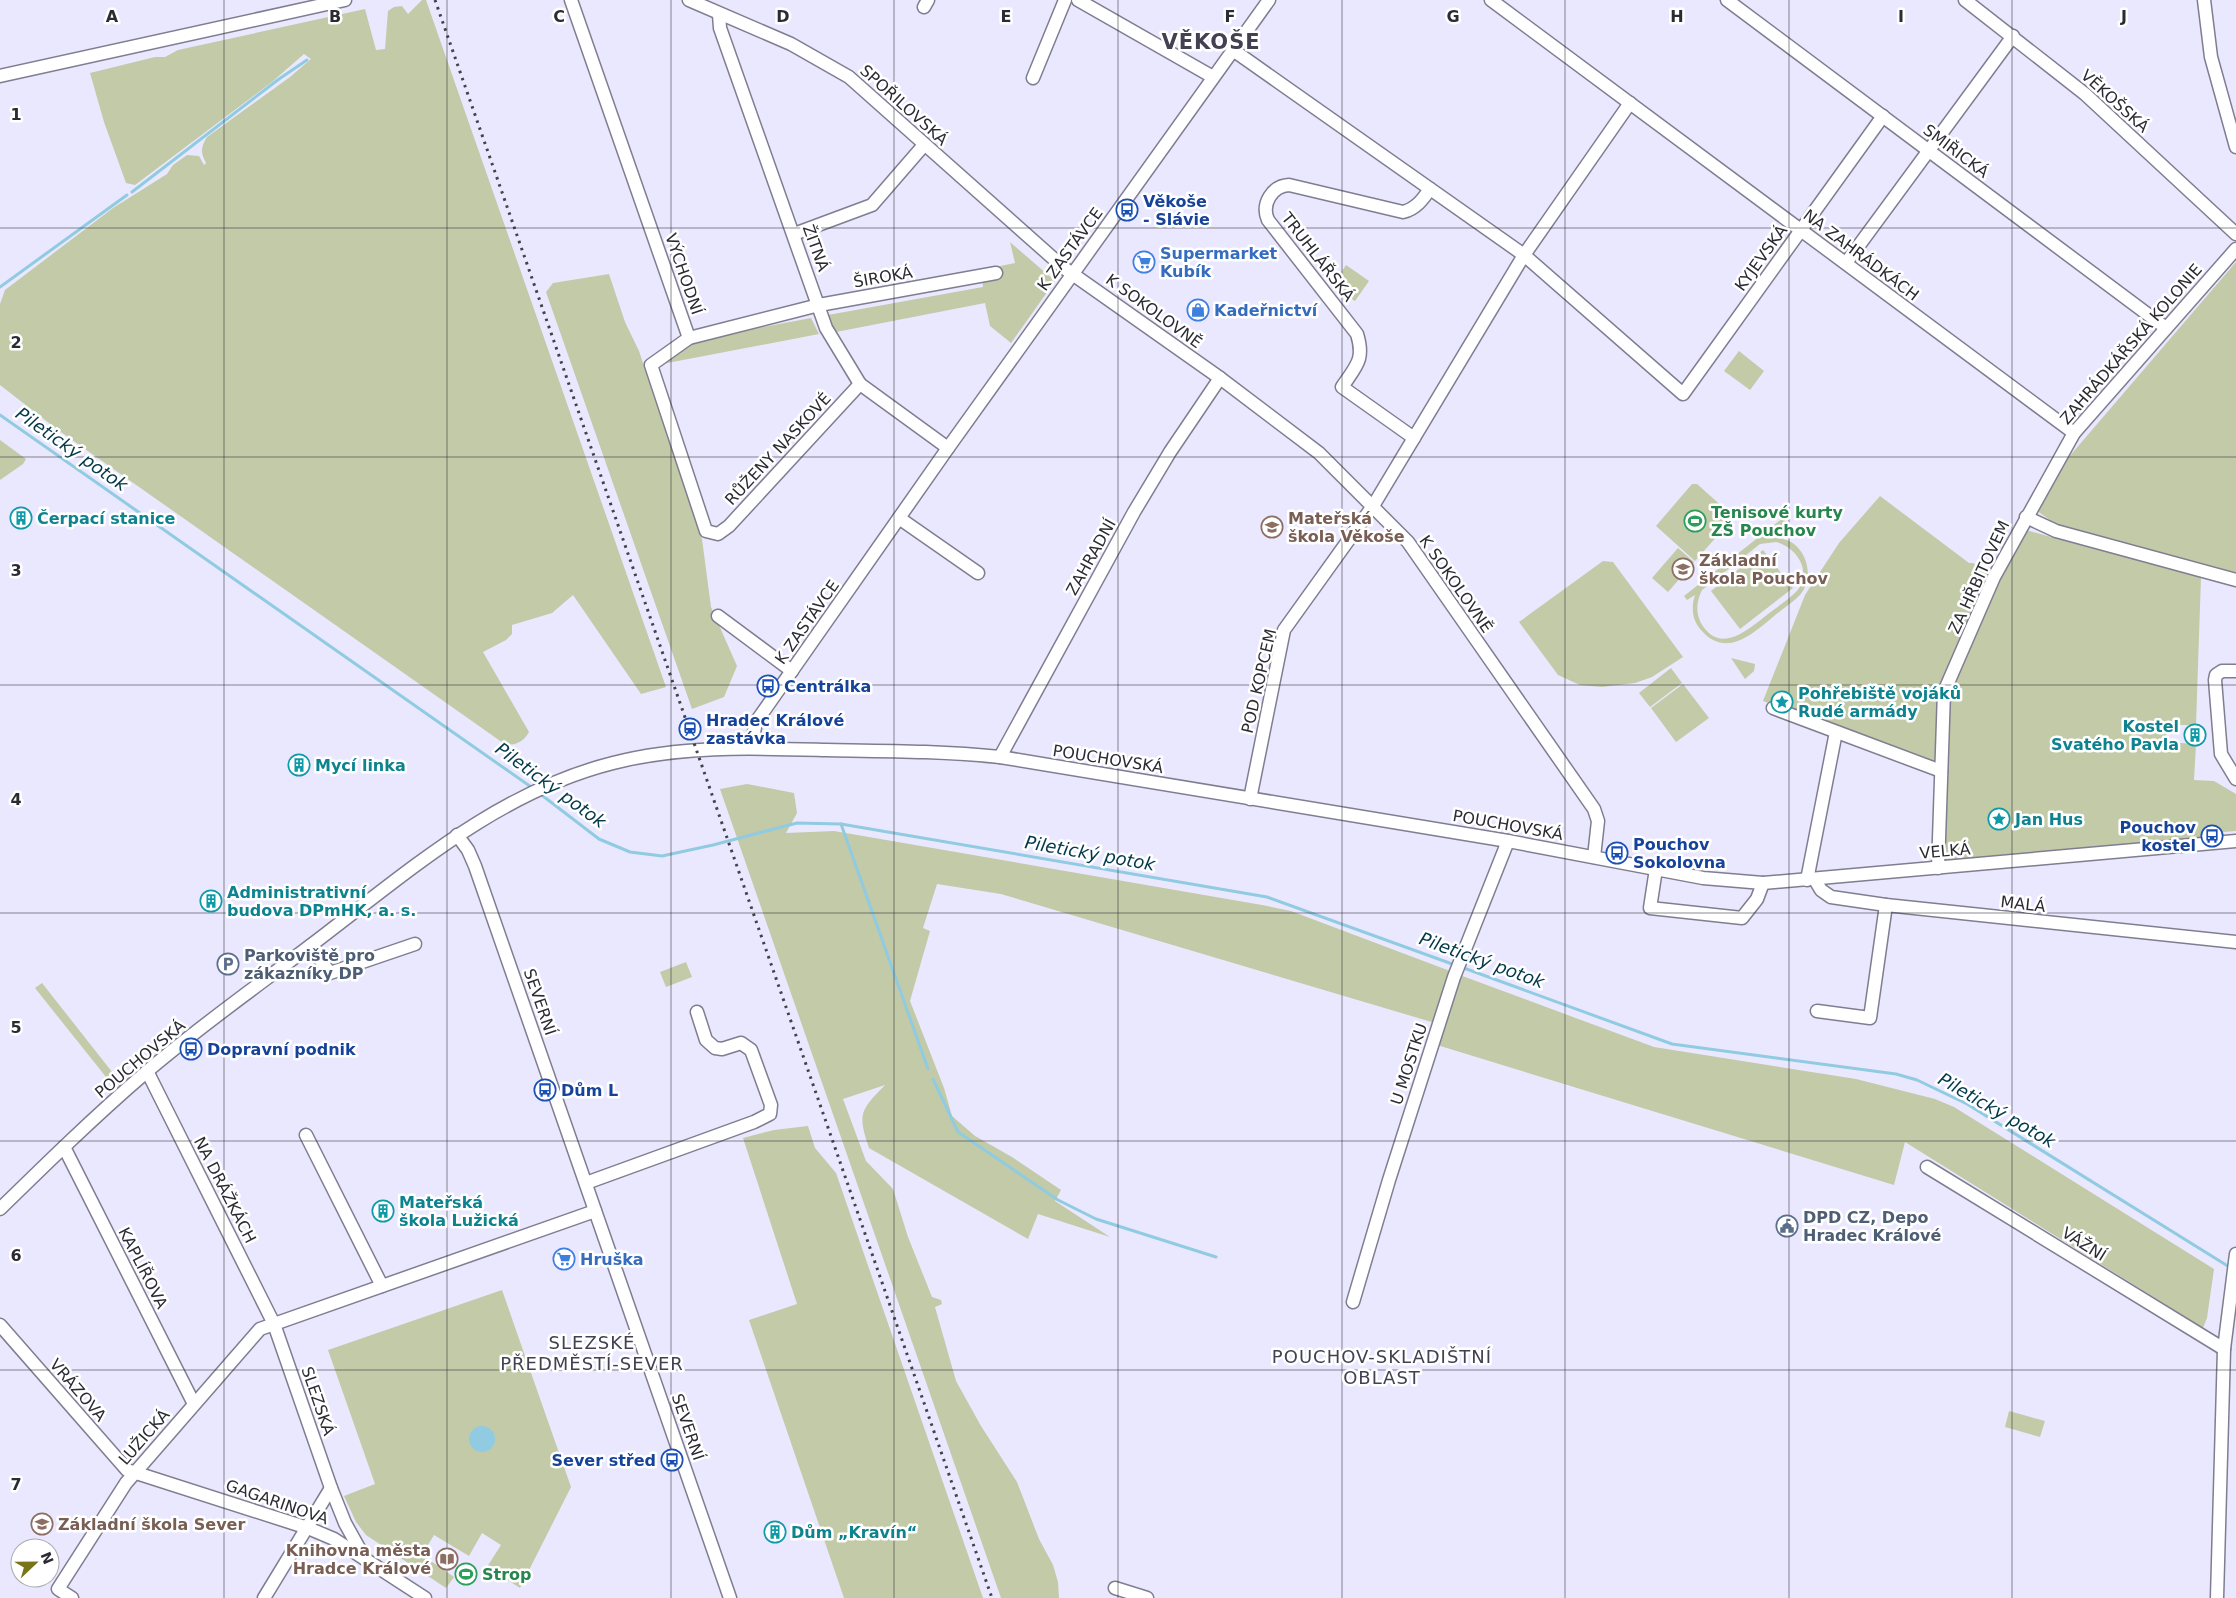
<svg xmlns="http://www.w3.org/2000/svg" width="2236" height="1598" viewBox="0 0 2236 1598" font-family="'DejaVu Sans',sans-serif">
	<rect width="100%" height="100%" fill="#eae8fe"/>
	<g fill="#c2caa8" fill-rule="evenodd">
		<path d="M 422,0 L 426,0 L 666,687 L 641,694 L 573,595 L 552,613 L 512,625 L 512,634 L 506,640 L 483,652 L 529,732 C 524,741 517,745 506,745 L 58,430 L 0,385 L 0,304 L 5,290 L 113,208 L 167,174 L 173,165 L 187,155 L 199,156 L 204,165 L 206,163 C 200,152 201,147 207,137 L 290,77 L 311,59 L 304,54 L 272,82 L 135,185 L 126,183 L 104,122 L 90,73 L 155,57 L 165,57 L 178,50 L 365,9 L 376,50 L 385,49 L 388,11 L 394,7 L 402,6 L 408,14 Z"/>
		<path d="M 1010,242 L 1055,281 L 1011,343 L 990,326 L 985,303 L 836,332 L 828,315 L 983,287 L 981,270 L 1015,263 Z"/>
		<path d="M 2236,262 L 2236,575 L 2065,531 L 2036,510 L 2056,472 Z"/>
		<path d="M 1346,265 L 1369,281 L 1355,301 L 1332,286 Z"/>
		<path d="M 609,274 L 625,322 L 639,351 L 702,539 L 711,607 L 737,666 L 724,697 L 692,709 L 546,292 L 553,283 Z"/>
		<path d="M 811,318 L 819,334 L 662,364 L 688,341 Z"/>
		<path d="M 1739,351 L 1764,371 L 1750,390 L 1724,371 Z"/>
		<path d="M 0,440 L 26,459 L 23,464 L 0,480 Z"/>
		<path d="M 1692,484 L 1697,484 L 1734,517 L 1695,561 L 1656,526 Z"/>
		<path d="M 1880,496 L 1969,563 L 1973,563 L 1989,574 L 1979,600 L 1975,603 L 1979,606 L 1938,697 L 1936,763 L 1931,766 L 1763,701 L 1805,595 L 1839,543 Z"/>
		<path d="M 1783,518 L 1787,523 L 1768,538 C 1777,538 1786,538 1794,544 C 1809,556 1813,580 1800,595 C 1792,603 1781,610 1773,617 C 1752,634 1726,659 1701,630 C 1692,620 1691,607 1695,595 L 1687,600 L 1684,596 ZM 1776,542 C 1798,548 1813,573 1796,592 C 1788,600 1777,607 1768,614 C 1749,629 1720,656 1701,623 C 1695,612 1697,600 1702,590 L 1760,544 Z"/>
		<path d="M 2022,529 L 2201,577 L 2196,725 L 2167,725 L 2166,742 L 2196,744 L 2194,780 L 2214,781 L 2236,794 L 2236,831 L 2210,833 L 2194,839 L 1946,860 L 1943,853 L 1948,692 Z"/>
		<path d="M 1678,548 L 1694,562 L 1668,592 L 1652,578 Z"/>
		<path d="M 1763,550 L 1793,588 L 1740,629 L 1711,591 Z"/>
		<path d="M 1603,561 L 1613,562 L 1683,657 L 1652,677 L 1635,683 L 1602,687 L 1580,685 L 1558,675 L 1519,622 Z"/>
		<path d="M 1731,658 L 1755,664 L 1754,671 L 1745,679 Z"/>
		<path d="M 1671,668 L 1682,683 L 1650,707 L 1639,693 Z"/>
		<path d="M 1683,684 L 1709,718 L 1676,742 L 1651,708 Z"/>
		<path d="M 747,784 L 794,793 L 797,813 L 786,833 L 834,831 L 1262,905 L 1291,911 L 1450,971 L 1435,1023 L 1001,894 L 937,884 L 923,928 L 930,931 L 910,1001 L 944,1088 L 952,1116 L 975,1136 L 1012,1157 L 1061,1190 L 1055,1201 L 1110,1237 L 1038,1214 L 1028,1239 L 869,1148 C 857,1113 861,1110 885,1085 L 843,1099 L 866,1161 L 893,1189 L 908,1237 L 932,1297 L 941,1300 L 942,1304 L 935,1307 L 956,1381 L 981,1426 L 1017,1482 L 1039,1539 L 1053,1565 L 1058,1582 L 1059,1598 L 1001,1598 L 720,789 Z"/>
		<path d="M 686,962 L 692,977 L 666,987 L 660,972 Z"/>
		<path d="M 1457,974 L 1654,1047 L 1856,1079 L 1935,1099 L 1954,1107 L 2214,1269 L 2207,1318 L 2203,1328 L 1905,1142 L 1894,1185 L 1437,1045 Z"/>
		<path d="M 42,983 L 116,1077 L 110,1082 L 35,988 Z"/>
		<path d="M 808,1126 L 815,1148 L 836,1173 L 983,1598 L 844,1598 L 749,1320 L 797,1304 L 743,1138 L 774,1130 Z"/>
		<path d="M 502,1290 L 571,1487 L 520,1588 L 487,1567 L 501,1545 L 482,1533 L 469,1556 L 434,1535 L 422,1555 L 454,1577 L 446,1588 L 366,1535 L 356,1522 L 344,1496 L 375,1484 L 328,1350 Z"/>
		<path d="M 2009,1411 L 2045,1421 L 2040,1437 L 2005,1427 Z"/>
	</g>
	<circle fill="#90cbe1" cx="482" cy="1439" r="13"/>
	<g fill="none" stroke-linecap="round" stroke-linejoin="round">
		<g stroke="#90cbe1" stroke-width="3">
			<path d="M 132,192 L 279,79 L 307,60"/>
			<path d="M 0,287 L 127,195"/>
			<path d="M 0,415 L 534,789"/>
			<path d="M 539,793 L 599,839 L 630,852 L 662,856 L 713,845 L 797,823 L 841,824 L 1267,897 L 1455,965"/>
			<path d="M 841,824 L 928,1069"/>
			<path d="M 1461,967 L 1672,1044 L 1896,1074 L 1917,1080 L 1967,1104 L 2231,1268"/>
			<path d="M 933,1079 L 958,1132 L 1058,1200 L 1096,1219 L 1216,1257"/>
		</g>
		<g stroke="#7f7d90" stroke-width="15">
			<g id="minor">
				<path d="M 571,0 L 689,338"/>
				<path d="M 689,0 L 791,44 L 849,77 L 1064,268 L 1220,378 L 1319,453 L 1408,542 L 1594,809 L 1598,821 L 1594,857"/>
				<path d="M 1078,0 L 1213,77"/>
				<path d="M 1491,0 L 2074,433"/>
				<path d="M 1727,0 L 2166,328"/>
				<path d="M 1965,0 L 2085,94 L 2236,234"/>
				<path d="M 2204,0 L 2211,57 L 2236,147"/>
				<path d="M 924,7 L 928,0"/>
				<path d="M 719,14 L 720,28 L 826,328 L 860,384 L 948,448"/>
				<path d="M 1233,50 L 1524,255 L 1683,394 L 1883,116"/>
				<path d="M 0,76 L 345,0"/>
				<path d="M 1033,78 L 1065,0"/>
				<path d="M 794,234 L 872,205 L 924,145"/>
				<path d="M 1846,263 L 2013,36"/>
				<path d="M 860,384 L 729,526 L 718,534 L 706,531 L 651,365 L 689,338 L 819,305 L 996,273"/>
				<path d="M 1414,438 L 1342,387 C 1356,366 1365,360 1357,334 L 1268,220 C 1261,204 1272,186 1289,185 L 1403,212 C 1416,209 1423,199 1430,189"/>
				<path d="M 2026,517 L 2056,531 L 2236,580"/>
				<path d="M 899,518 L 978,573"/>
				<path d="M 718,616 L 792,671"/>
				<path d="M 2236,671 L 2222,671 L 2216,675 L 2215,680 L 2221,754 L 2236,779"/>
				<path d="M 1773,708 L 1941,771"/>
				<path d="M 751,748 L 756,722 L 948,448 L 1269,0"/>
				<path d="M 1000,757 L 1134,512 L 1170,452 L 1220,378"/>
				<path d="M 1250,799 L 1284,630 L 1373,506 L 1524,255 L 1630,103"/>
				<path d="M 457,835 L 468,850 L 475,866 L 730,1598"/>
				<path d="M 1938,868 L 1944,692 L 1994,577 L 2074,433 L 2236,249"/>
				<path d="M 1656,869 L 1650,908 L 1742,918 L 1757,899 L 1763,883"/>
				<path d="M 1807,880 L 1836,732"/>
				<path d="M 1815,880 L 1821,890 L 1831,897 L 1886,905 L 2236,942"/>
				<path d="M 310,946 L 330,973 L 415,944"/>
				<path d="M 1817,1011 L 1870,1018 L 1886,905"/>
				<path d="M 147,1071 L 274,1324 L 331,1488 L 345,1523 L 365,1559"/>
				<path d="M 306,1135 L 382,1286"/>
				<path d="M 64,1147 L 194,1404"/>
				<path d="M 1927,1167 L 2224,1349"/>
				<path d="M 586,1183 L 754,1122 L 770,1114 L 771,1105 L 751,1050 L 741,1043 L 722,1049 L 715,1048 L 706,1040 L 697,1012"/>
				<path d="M 0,1209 C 47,1163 94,1117 144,1074 C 202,1024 266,980 327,933 C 416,865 502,791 613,763 C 682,745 756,748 826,750 C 884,751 942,751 1000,757 L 1508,841 L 1703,878 L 1763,883 L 2236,841"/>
				<path d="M 1353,1302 L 1389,1180 L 1454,977 L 1508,841"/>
				<path d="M 0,1325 L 127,1470 L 308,1528 L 334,1539 L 425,1598"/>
				<path d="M 1115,1588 L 1147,1598"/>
				<path d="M 72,1598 L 58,1589 L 126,1483 L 260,1329 L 595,1211"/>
				<path d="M 264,1598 L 331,1488"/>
				<path d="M 2217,1598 L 2224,1349 L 2236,1254"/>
			</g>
		</g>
		<use href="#minor" stroke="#fff" stroke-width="12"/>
		<path stroke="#43424c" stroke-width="3" stroke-dasharray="2.5 5" stroke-linecap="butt" d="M 435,0 L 992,1598"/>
	</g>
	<path fill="none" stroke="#2c2b33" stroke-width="1" stroke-opacity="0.55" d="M 224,0 L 224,1598M 447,0 L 447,1598M 671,0 L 671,1598M 894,0 L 894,1598M 1118,0 L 1118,1598M 1342,0 L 1342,1598M 1565,0 L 1565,1598M 1789,0 L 1789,1598M 2012,0 L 2012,1598M 0,228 L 2236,228M 0,457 L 2236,457M 0,685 L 2236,685M 0,913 L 2236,913M 0,1141 L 2236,1141M 0,1370 L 2236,1370"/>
	<defs>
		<g id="bus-ring" transform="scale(1.125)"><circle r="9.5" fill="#fff" stroke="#1a4fb4" stroke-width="1.5"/><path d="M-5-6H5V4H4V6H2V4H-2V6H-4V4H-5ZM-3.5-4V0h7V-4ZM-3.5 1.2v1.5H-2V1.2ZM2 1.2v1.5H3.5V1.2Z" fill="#1a4fb4"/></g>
		<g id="supermarket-ring" transform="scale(1.125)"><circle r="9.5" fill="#fff" stroke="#3f7fe0" stroke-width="1.5"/><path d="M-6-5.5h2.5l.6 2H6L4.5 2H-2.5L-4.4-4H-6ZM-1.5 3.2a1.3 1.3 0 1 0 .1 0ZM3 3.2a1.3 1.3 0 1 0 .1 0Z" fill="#3f7fe0"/></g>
		<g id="shop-ring" transform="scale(1.125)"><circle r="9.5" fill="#fff" stroke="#3f7fe0" stroke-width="1.5"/><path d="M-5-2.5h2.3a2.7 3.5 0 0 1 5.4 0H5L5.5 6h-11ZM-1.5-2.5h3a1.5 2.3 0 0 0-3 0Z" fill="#3f7fe0"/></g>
		<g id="building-ring" transform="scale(1.125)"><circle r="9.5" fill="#fff" stroke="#0f9aa8" stroke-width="1.5"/><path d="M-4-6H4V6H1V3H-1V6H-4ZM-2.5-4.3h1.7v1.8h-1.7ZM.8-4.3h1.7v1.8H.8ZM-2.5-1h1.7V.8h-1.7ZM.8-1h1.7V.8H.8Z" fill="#0f9aa8"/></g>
		<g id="stadium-ring" transform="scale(1.125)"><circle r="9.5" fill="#fff" stroke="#2e9e5b" stroke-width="1.5"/><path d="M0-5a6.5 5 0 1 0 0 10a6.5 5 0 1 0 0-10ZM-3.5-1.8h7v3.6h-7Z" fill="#2e9e5b"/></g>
		<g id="school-ring" transform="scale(1.125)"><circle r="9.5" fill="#fff" stroke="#8d6e63" stroke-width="1.5"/><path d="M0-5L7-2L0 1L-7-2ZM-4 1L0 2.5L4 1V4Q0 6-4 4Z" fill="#8d6e63"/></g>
		<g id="sight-ring" transform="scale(1.125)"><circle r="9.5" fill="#fff" stroke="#0f9aa8" stroke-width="1.5"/><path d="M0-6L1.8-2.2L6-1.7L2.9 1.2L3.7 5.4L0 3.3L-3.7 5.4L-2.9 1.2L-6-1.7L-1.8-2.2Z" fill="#0f9aa8"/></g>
		<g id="station-ring" transform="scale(1.125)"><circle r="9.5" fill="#fff" stroke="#1a4fb4" stroke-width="1.5"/><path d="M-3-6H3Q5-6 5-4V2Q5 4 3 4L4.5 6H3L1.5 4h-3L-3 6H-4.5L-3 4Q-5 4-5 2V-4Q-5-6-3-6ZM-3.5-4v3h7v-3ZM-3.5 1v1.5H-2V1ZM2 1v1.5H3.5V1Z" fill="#1a4fb4"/></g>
		<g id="parking-ring" transform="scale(1.125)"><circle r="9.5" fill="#fff" stroke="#5c6f8a" stroke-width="1.5"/><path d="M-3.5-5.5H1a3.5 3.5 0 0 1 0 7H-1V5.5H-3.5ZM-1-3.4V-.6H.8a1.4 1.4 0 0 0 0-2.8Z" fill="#5c6f8a"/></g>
		<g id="civic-ring" transform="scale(1.125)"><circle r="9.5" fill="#fff" stroke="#5c6f8a" stroke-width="1.5"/><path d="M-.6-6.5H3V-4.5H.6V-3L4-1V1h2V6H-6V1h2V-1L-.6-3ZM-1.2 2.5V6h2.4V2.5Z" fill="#5c6f8a"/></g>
		<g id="library-ring" transform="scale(1.125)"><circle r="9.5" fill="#fff" stroke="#8d6e63" stroke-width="1.5"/><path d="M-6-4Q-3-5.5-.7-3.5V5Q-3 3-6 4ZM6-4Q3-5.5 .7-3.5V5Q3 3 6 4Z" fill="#8d6e63"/></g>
	</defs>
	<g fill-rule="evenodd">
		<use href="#bus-ring" x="1127" y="210"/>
		<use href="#supermarket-ring" x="1144" y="262"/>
		<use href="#shop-ring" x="1198" y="310"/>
		<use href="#building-ring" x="21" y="518"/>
		<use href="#stadium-ring" x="1695" y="521"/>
		<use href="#school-ring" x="1272" y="527"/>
		<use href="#school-ring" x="1683" y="569"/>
		<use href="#bus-ring" x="768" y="686"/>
		<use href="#sight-ring" x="1782" y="702"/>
		<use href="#station-ring" x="690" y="729"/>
		<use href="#building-ring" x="2195" y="735"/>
		<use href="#building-ring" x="299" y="765"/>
		<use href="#sight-ring" x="1999" y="819"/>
		<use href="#bus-ring" x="2212" y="836"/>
		<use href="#bus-ring" x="1617" y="853"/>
		<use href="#building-ring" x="211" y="901"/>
		<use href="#parking-ring" x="228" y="964"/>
		<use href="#bus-ring" x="191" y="1049"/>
		<use href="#bus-ring" x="545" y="1090"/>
		<use href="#building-ring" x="383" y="1211"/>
		<use href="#civic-ring" x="1787" y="1226"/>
		<use href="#supermarket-ring" x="564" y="1259"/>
		<use href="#bus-ring" x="672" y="1460"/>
		<use href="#school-ring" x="42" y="1524"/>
		<use href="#building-ring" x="775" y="1532"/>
		<use href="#library-ring" x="447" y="1559"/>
		<use href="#stadium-ring" x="466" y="1574"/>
	</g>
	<g text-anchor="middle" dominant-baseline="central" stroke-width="5" stroke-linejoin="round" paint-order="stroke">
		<g font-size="16" fill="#2c2b33" stroke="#fff">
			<text transform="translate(2115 101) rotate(42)">VĚKOŠSKÁ</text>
			<text transform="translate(904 105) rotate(42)">SPOŘILOVSKÁ</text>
			<text transform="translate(1956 151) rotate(37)">SMIŘICKÁ</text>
			<text transform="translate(816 248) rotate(70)">ŽITNÁ</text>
			<text transform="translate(1070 249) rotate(-54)">K ZASTÁVCE</text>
			<text transform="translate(1861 255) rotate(37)">NA ZAHRÁDKÁCH</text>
			<text transform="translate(1318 257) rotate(52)">TRUHLÁŘSKÁ</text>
			<text transform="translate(1761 258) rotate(-54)">KYJEVSKÁ</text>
			<text transform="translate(684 274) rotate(71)">VÝCHODNÍ</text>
			<text transform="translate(883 277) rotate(-10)">ŠIROKÁ</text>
			<text transform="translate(1154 311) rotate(36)">K SOKOLOVNĚ</text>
			<text transform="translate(2131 344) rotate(-49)">ZAHRÁDKÁŘSKÁ KOLONIE</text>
			<text transform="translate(778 449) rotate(-47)">RŮŽENY NASKOVÉ</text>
			<text transform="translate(1091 557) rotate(-61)">ZAHRADNÍ</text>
			<text transform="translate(1979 577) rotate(-65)">ZA HŘBITOVEM</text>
			<text transform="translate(1456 584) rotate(55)">K SOKOLOVNĚ</text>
			<text transform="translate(807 622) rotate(-55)">K ZASTÁVCE</text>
			<text transform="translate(1259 681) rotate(-77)">POD KOPCEM</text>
			<text transform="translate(1108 759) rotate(9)">POUCHOVSKÁ</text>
			<text transform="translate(1508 825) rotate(10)">POUCHOVSKÁ</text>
			<text transform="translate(1945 851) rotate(-5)">VELKÁ</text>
			<text transform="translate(2023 904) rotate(6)">MALÁ</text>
			<text transform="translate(540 1002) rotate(71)">SEVERNÍ</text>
			<text transform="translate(140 1059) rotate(-40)">POUCHOVSKÁ</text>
			<text transform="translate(1409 1064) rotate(-72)">U MOSTKU</text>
			<text transform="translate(225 1190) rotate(63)">NA DRÁŽKÁCH</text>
			<text transform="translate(2084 1244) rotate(32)">VÁŽNÍ</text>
			<text transform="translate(143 1268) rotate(63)">KAPLÍŘOVA</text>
			<text transform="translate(78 1390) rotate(49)">VRÁZOVA</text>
			<text transform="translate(318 1401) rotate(71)">SLEZSKÁ</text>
			<text transform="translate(688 1427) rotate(71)">SEVERNÍ</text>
			<text transform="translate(144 1437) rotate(-49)">LUŽICKÁ</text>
			<text transform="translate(277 1502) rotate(19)">GAGARINOVA</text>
		</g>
		<g font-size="16" font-weight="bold" fill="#164399" stroke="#fff" text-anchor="start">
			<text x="1143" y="201">Věkoše<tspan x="1143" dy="18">- Slávie</tspan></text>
			<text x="784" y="686">Centrálka</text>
			<text x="706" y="720">Hradec Králové<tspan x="706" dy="18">zastávka</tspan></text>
			<text x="2196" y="827" text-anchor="end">Pouchov<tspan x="2196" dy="18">kostel</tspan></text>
			<text x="1633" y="844">Pouchov<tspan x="1633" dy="18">Sokolovna</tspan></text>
			<text x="207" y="1049">Dopravní podnik</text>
			<text x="561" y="1090">Dům L</text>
			<text x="656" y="1460" text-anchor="end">Sever střed</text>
		</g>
		<g font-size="16" font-weight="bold" fill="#366cbe" stroke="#fff" text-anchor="start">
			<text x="1160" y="253">Supermarket<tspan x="1160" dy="18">Kubík</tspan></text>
			<text x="1214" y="310">Kadeřnictví</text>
			<text x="580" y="1259">Hruška</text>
		</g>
		<g font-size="16" font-weight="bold" fill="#27864d" stroke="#fff" text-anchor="start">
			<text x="1711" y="512">Tenisové kurty<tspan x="1711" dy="18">ZŠ Pouchov</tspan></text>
			<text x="482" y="1574">Strop</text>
		</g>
		<g font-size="16" font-weight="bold" fill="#0d838f" stroke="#fff" text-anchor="start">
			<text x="37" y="518">Čerpací stanice</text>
			<text x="1798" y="693">Pohřebiště vojáků<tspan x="1798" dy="18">Rudé armády</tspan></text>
			<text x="2179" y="726" text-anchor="end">Kostel<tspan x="2179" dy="18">Svatého Pavla</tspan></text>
			<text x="315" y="765">Mycí linka</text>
			<text x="2015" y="819">Jan Hus</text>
			<text x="227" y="892">Administrativní<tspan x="227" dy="18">budova DPmHK, a. s.</tspan></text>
			<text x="399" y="1202">Mateřská<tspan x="399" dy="18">škola Lužická</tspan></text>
			<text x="791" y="1532">Dům „Kravín“</text>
		</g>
		<g font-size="16" font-weight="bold" fill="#785e54" stroke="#fff" text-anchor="start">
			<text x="1288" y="518">Mateřská<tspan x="1288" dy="18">škola Věkoše</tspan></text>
			<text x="1699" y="560">Základní<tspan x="1699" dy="18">škola Pouchov</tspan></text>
			<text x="58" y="1524">Základní škola Sever</text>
			<text x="431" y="1550" text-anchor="end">Knihovna města<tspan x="431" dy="18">Hradce Králové</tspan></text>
		</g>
		<g font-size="16" font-weight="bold" fill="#4e5e75" stroke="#fff" text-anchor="start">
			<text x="244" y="955">Parkoviště pro<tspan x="244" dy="18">zákazníky DP</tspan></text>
			<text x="1803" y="1217">DPD CZ, Depo<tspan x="1803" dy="18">Hradec Králové</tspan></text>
		</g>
		<g font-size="18" font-style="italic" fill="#023949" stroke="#fff">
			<text transform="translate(72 449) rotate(35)">Piletický potok</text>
			<text transform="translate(551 785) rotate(36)">Piletický potok</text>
			<text transform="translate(1090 853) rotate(10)">Piletický potok</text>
			<text transform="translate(1482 960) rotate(20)">Piletický potok</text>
			<text transform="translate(1997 1110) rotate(30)">Piletický potok</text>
		</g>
		<g font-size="18" letter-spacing="1" fill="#424051" stroke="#fff">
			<text x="592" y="1342">SLEZSKÉ<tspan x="592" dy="21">PŘEDMĚSTÍ-SEVER</tspan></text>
			<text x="1382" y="1356">POUCHOV-SKLADIŠTNÍ<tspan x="1382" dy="21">OBLAST</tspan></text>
		</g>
		<g font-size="21" font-weight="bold" letter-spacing="1" fill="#424051" stroke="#fff">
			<text x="1211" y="42">VĚKOŠE</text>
		</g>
	</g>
	<g font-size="16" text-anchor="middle" font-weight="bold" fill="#2c2b33" stroke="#fff" stroke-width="5" stroke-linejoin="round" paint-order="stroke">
		<text x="112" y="22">A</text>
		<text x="335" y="22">B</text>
		<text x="559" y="22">C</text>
		<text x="783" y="22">D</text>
		<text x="1006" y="22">E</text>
		<text x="1230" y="22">F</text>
		<text x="1453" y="22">G</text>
		<text x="1677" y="22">H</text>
		<text x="1901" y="22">I</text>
		<text x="2124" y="22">J</text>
		<text x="16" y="120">1</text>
		<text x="16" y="348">2</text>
		<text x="16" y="576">3</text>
		<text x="16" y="805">4</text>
		<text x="16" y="1033">5</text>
		<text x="16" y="1261">6</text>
		<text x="16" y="1490">7</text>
	</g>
	<g transform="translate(35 1563) rotate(68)"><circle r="24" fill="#ffffff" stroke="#abaaad"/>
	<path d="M0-4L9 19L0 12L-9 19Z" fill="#787417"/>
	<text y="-8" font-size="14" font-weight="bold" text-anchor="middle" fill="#2c2b33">N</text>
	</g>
</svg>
